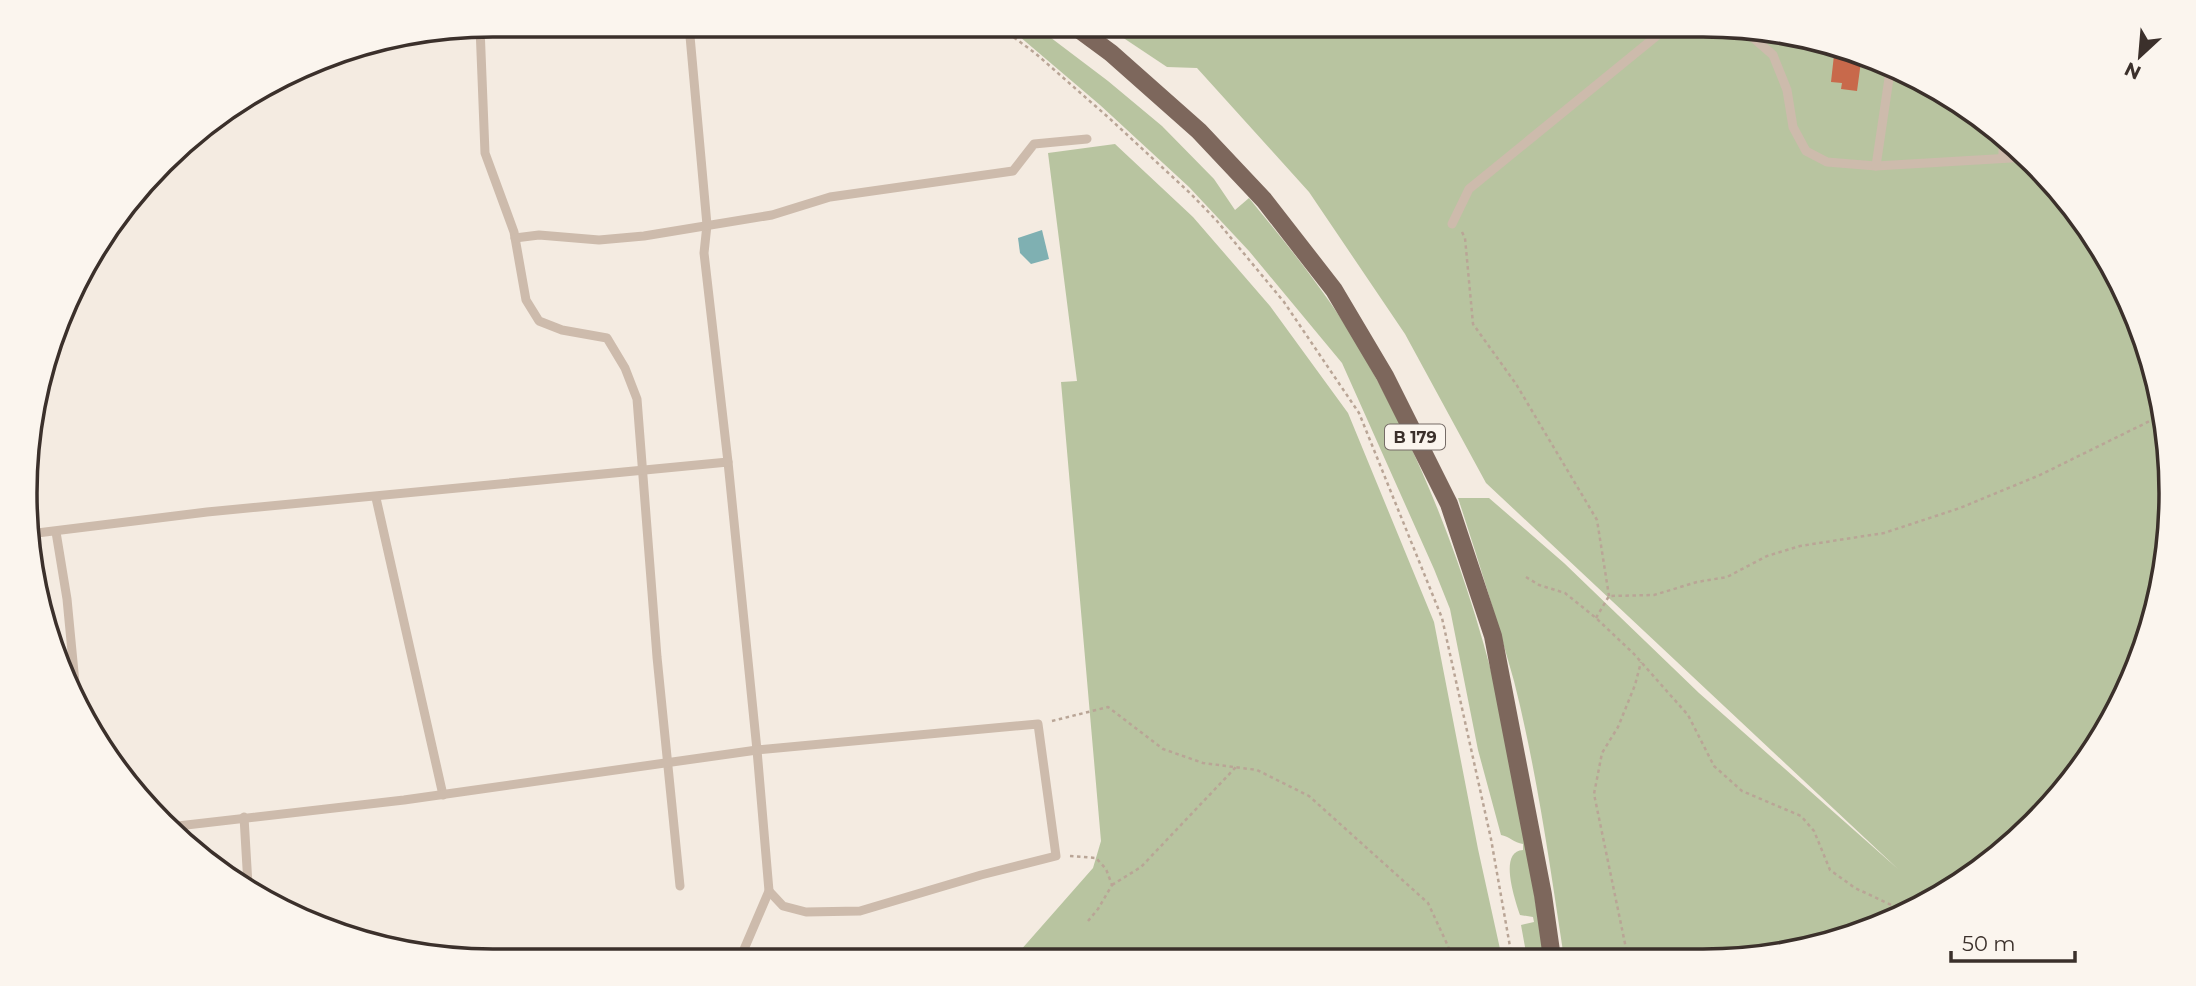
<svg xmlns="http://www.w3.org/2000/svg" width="2196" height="986" viewBox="0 0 2196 986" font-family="Montserrat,sans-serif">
	<rect width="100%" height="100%" fill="#f4ebe1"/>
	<g fill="#b8c4a0">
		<path d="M 1006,25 L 1034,25 L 1108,81 L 1162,126 L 1214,179 L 1235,210 L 1249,198 C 1288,246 1328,294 1359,348 C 1428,466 1475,594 1505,728 C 1522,804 1532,881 1544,958 L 1527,958 L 1521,925 L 1534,922 L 1533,917 L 1520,915 C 1515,900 1498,851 1523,850 L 1523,844 C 1514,843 1509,836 1501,835 L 1478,750 L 1450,609 L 1434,569 L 1342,363 L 1249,251 L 1189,187 L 1100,105 Z"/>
		<path d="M 1104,25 L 1703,25 L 1794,33 L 1882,60 L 1963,103 L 2034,161 L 2092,232 L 2136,313 L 2162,401 L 2171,493 L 2163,584 L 2136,672 L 2075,778 L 1989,864 L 1883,926 L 1765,957 L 1564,958 C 1550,866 1537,772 1514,681 C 1497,620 1478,559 1458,498 L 1489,498 L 1564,563 L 1699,693 L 1898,869 L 1486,483 L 1405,334 L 1309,192 L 1197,68 L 1167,67 Z"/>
		<path d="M 1115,144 L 1193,217 L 1270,306 L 1348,413 L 1434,622 L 1478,849 L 1502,958 L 1264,959 L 1259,957 L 1012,960 L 1093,868 L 1101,841 L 1061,382 L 1077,381 L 1048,153 Z"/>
	</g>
	<path fill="#7fb0b2" d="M 1042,230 L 1049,259 L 1031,264 L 1020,253 L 1018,238 Z"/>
	<path fill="#c8694b" d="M 1835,46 L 1862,54 L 1857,91 L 1841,89 L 1842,83 L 1831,82 Z"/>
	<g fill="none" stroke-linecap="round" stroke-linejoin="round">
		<g stroke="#b9a596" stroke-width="2.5" stroke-dasharray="3.5 3.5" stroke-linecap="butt">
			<path d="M 997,25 L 1035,53 L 1109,118 L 1191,194 L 1217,221 L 1284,302 L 1359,413 L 1442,618 L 1491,839 L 1512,958"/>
			<path d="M 1462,232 L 1465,238 L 1473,324 L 1516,384 L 1597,520 L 1609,596"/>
			<path d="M 1526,577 L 1539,585 L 1565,593 L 1596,618 L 1634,654 L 1688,715 L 1714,766 L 1742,791 L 1801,816 L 1814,831 L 1830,870 L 1855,888 L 1906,912"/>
			<path d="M 1596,618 L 1609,596 L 1654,595 L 1697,582 L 1727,577 L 1767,556 L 1800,546 L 1884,533 L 1960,508 L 2040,475 L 2164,414"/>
			<path d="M 1052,721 L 1108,707 L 1163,749 L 1203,763 L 1257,770 L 1309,796 L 1428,903 L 1448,946 L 1451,958"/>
			<path d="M 1070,856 L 1096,858 L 1106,869 L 1112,885 L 1098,909 L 1088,921"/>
			<path d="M 1112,885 L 1141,867 L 1236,767"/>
			<path d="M 1628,958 L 1594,794 L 1602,753 L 1618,727 L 1635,685 L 1641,662"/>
		</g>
		<g stroke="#cdbbac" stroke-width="9">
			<path d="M 689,25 L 707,225 L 704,253 L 728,462 L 757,750 L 769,891 L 739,961"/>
			<path d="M 480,27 L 485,153 L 514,232 L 526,300 L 539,321 L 562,330 L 607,338 L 625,368 L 637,399 L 657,657 L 680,886"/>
			<path d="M 1742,28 L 1773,55 L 1787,90 L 1793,127 L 1806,151 L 1827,162 L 1876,166 L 2028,157"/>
			<path d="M 2003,136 L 2003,158"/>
			<path d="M 1876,166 L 1891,65"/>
			<path d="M 1452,224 L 1469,189 L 1670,25"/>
			<path d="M 515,238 L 539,235 L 599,240 L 644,236 L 772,215 L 830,197 L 1013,171 L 1034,144 L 1087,139"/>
			<path d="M 376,498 L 443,795"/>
			<path d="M 56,532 L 67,599 L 77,704"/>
			<path d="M 29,534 L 207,512 L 728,462"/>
			<path d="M 244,817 L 248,885"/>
			<path d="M 169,827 L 404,800 L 757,750 L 1038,724 L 1056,856 L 981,875 L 860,911 L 806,912 L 783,906 L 769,891"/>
		</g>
		<path stroke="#7d675c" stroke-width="18" d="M 1073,25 L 1111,53 L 1199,131 L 1264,200 L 1334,290 L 1385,376 L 1449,504 L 1493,636 L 1543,895 L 1552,958"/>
	</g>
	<g text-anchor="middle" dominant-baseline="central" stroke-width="5" stroke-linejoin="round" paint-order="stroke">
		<rect fill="#fbf5ee" stroke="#756b66" stroke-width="2" x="1385" y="424.5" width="60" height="25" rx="5"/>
		<g font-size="16" font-weight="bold" fill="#3b302b">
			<text x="1415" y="437">B 179</text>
		</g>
	</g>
	<path d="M0 0H2196V986H0ZM493 37H1703A456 456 0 0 1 2159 493V493A456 456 0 0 1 1703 949H493A456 456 0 0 1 37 493V493A456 456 0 0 1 493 37Z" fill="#fbf5ee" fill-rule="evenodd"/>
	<path fill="none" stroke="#3b302b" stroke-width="3.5" d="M493 37H1703A456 456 0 0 1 2159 493V493A456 456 0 0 1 1703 949H493A456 456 0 0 1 37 493V493A456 456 0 0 1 493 37Z"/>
	<g transform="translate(2140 56) rotate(206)" stroke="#fbf5ee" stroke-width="5" paint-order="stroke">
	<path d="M0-5L12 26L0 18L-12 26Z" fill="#3b302b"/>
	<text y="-10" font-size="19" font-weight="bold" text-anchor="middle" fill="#3b302b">N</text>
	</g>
	<path d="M1951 951v10h124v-10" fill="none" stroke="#3b302b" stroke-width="3.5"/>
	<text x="1962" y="951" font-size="21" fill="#3b302b" stroke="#fbf5ee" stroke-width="5" paint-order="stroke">50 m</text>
</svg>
